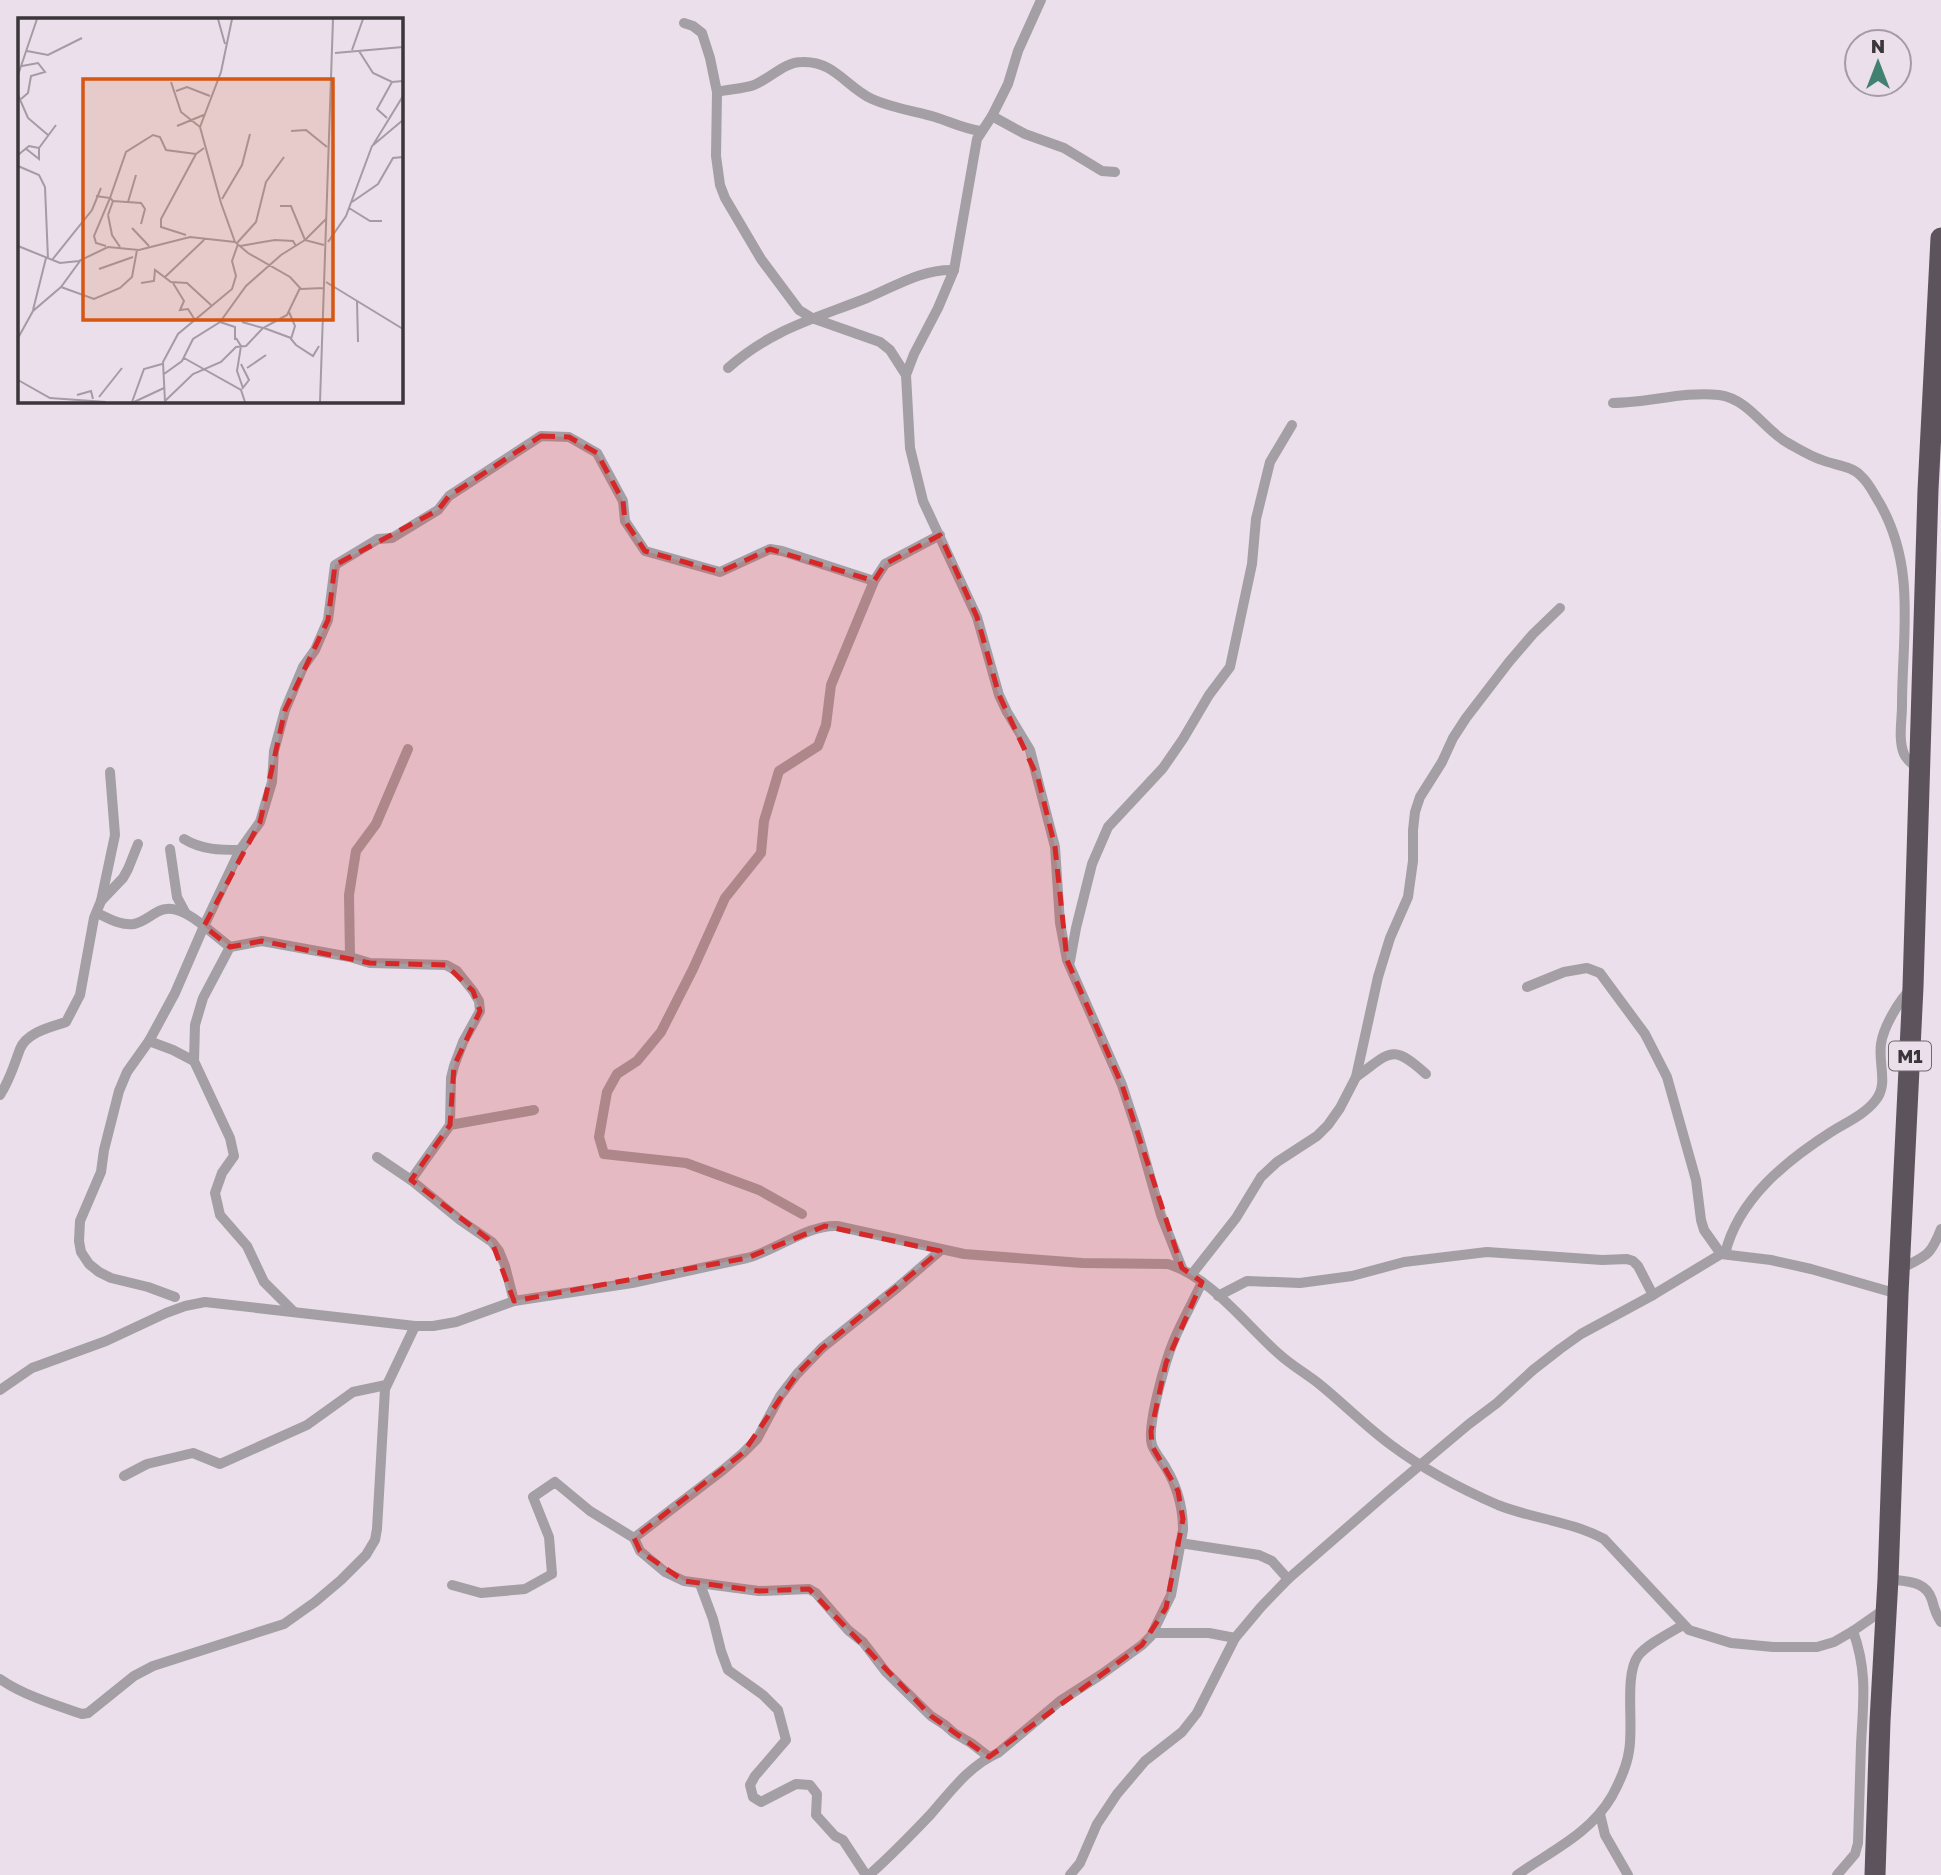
<svg xmlns="http://www.w3.org/2000/svg" width="1941" height="1875" viewBox="0 0 1941 1875" font-family="'Golos Text',sans-serif">
	<rect width="100%" height="100%" fill="#eadfea"/>
	<g fill="none" stroke-linecap="round" stroke-linejoin="round">
		<g stroke="#a49fa4" stroke-width="10">
			<path d="M 1041,0 L 1018,51 L 1008,84 L 992,116 L 977,139 L 954,270 L 938,308 L 914,354 L 906,375 L 910,448 L 923,501 L 977,617 L 999,695 L 1007,712 L 1030,750 L 1055,847 L 1060,923 L 1067,960 L 1122,1085 L 1138,1134 L 1161,1215 L 1182,1268"/>
			<path d="M 684,23 L 693,26 L 702,33 L 710,58 L 717,92 L 716,156 L 720,185 L 725,198 L 761,259 L 799,310 L 812,318 L 880,342 L 890,350 L 906,375"/>
			<path d="M 717,92 C 729,89 743,89 754,85 C 771,78 784,62 802,62 C 835,61 846,87 872,99 C 892,108 914,111 935,117 C 951,122 964,129 981,131"/>
			<path d="M 992,116 L 1025,134 L 1064,148 L 1102,171 L 1115,172"/>
			<path d="M 728,368 C 772,329 814,319 867,298 C 896,286 921,269 954,270"/>
			<path d="M 1613,403 C 1649,403 1683,391 1719,395 C 1749,399 1764,430 1788,443 C 1799,449 1810,456 1822,460 C 1834,465 1852,466 1861,476 C 1869,483 1874,494 1879,502 C 1917,567 1902,635 1902,706 C 1902,720 1898,740 1904,754 C 1906,760 1913,764 1918,769"/>
			<path d="M 184,839 C 202,850 220,850 240,850"/>
			<path d="M 170,849 L 177,897 L 185,912"/>
			<path d="M 101,901 L 115,835 L 110,772"/>
			<path d="M 97,913 C 108,918 121,926 134,924 C 143,922 151,915 159,911 C 174,903 193,917 204,926 L 175,993 L 149,1041 L 127,1072 L 119,1091 L 104,1150 L 101,1172 L 80,1221 L 79,1241 L 81,1252 L 89,1264 L 99,1272 L 111,1278 L 148,1287 L 175,1297"/>
			<path d="M 230,947 L 204,926 L 240,850 L 260,822 L 272,782 L 274,751 L 285,710 L 303,667 L 315,650 L 328,620 L 335,565 L 378,539 L 392,538 L 438,510 L 449,496 L 541,436 L 569,437 L 597,453 L 623,501 L 625,521 L 645,551 L 720,572 L 770,549 L 782,551 L 874,581"/>
			<path d="M 350,957 L 349,895 L 356,851 L 376,824 L 408,749"/>
			<path d="M 1070,961 L 1076,928 L 1092,864 L 1108,827 L 1163,768 L 1183,739 L 1209,695 L 1230,667 L 1252,564 L 1256,519 L 1270,462 L 1292,425"/>
			<path d="M 1527,987 L 1564,972 L 1587,968 L 1600,973 L 1611,988 L 1645,1034 L 1667,1077 L 1696,1180 L 1701,1220 L 1704,1230 L 1721,1254"/>
			<path d="M 149,1041 L 173,1050 L 194,1061 L 230,1138 L 234,1156 L 222,1173 L 215,1193 L 220,1215 L 247,1246 L 264,1282 L 293,1311"/>
			<path d="M 194,1061 L 195,1025 L 203,998 L 230,947 L 262,941 L 350,957 L 370,963 L 446,965 L 457,971 L 473,991 L 479,1001 L 480,1011 L 463,1042 L 454,1066 L 451,1078 L 450,1125"/>
			<path d="M 1356,1077 C 1390,1053 1391,1042 1426,1074"/>
			<path d="M 0,1095 C 10,1080 14,1065 20,1049 C 27,1032 51,1027 66,1022 L 80,995 L 94,918 L 101,901 L 123,878 L 128,869 L 138,844"/>
			<path d="M 377,1157 L 411,1180 L 460,1220 L 492,1242 L 499,1251 L 505,1266 L 514,1301"/>
			<path d="M 411,1180 L 450,1125 L 534,1110"/>
			<path d="M 802,1214 L 759,1190 L 686,1163 L 604,1154 L 599,1137 L 607,1092 L 617,1074 L 637,1061 L 661,1032 L 693,969 L 725,898 L 761,853 L 764,821 L 779,771 L 818,746 L 826,725 L 831,685 L 874,581 L 885,564 L 940,535"/>
			<path d="M 1725,1254 C 1738,1199 1786,1161 1831,1132 C 1845,1123 1864,1115 1875,1101 C 1889,1085 1878,1064 1881,1044 C 1883,1028 1899,1000 1911,989"/>
			<path d="M 1900,1269 C 1926,1256 1930,1257 1941,1229"/>
			<path d="M 1192,1274 L 1236,1218 L 1261,1177 L 1277,1162 L 1317,1136 L 1328,1125 L 1340,1108 L 1356,1077 L 1378,977 L 1390,938 L 1408,897 L 1413,861 L 1413,830 L 1415,812 L 1420,797 L 1442,762 L 1453,738 L 1466,718 L 1509,662 L 1533,634 L 1560,608"/>
			<path d="M 1218,1296 L 1247,1281 L 1300,1283 L 1352,1276 L 1404,1262 L 1487,1252 L 1602,1260 L 1627,1259 L 1633,1261 L 1638,1266 L 1653,1295"/>
			<path d="M 0,1390 L 32,1368 L 106,1341 L 166,1313 L 185,1306 L 205,1302 L 415,1326 L 433,1326 L 456,1322 L 514,1301 L 632,1283 L 747,1258 C 775,1251 809,1224 837,1226 L 964,1254 L 1082,1263 L 1168,1264 C 1211,1277 1246,1325 1279,1354 C 1291,1365 1305,1373 1318,1383 C 1343,1403 1365,1426 1391,1445 C 1423,1469 1461,1489 1498,1505 C 1533,1519 1571,1521 1604,1539 L 1689,1630 L 1731,1643 L 1773,1647 L 1817,1647 L 1834,1642 L 1853,1631 L 1886,1608"/>
			<path d="M 124,1476 L 147,1464 L 193,1453 L 220,1464 L 307,1425 L 353,1392 L 386,1385"/>
			<path d="M 634,1538 L 723,1470 L 743,1453 L 757,1439 L 780,1396 L 797,1374 L 822,1348 L 898,1287 L 941,1250"/>
			<path d="M 1180,1543 L 1259,1555 L 1272,1561 L 1288,1579"/>
			<path d="M 1888,1579 C 1906,1582 1926,1580 1932,1600 C 1934,1608 1936,1615 1941,1622"/>
			<path d="M 700,1584 L 713,1619 L 721,1651 L 728,1670 L 763,1695 L 778,1710 L 786,1740 L 755,1776 L 750,1785 L 753,1797 L 761,1802 L 796,1784 L 810,1785 L 817,1794 L 816,1815 L 835,1836 L 843,1840 L 866,1875"/>
			<path d="M 452,1585 L 481,1593 L 525,1589 L 552,1574 L 549,1537 L 533,1497 L 555,1482 L 590,1511 L 634,1538 L 640,1551 L 665,1572 L 684,1581 L 759,1591 L 809,1589 L 816,1593 L 848,1630 L 863,1642 L 886,1672 L 931,1716 L 945,1725 L 954,1733 L 971,1743 L 989,1757"/>
			<path d="M 1154,1633 L 1209,1633 L 1235,1638"/>
			<path d="M 0,1679 C 23,1695 55,1705 82,1714 L 88,1713 L 134,1676 L 153,1666 L 284,1624 L 315,1602 L 341,1580 L 366,1555 L 375,1540 L 377,1529 L 385,1389 L 415,1326"/>
			<path d="M 1600,1814 L 1605,1835 L 1628,1875"/>
			<path d="M 869,1875 C 891,1856 911,1835 931,1814 C 951,1791 970,1765 998,1753 L 1060,1701 L 1102,1674 L 1142,1645 L 1151,1636 L 1171,1595 L 1183,1530 C 1183,1507 1178,1488 1166,1468 C 1162,1461 1155,1453 1152,1445 C 1146,1427 1166,1359 1174,1340 C 1182,1321 1193,1302 1202,1282"/>
			<path d="M 1070,1875 L 1080,1863 L 1097,1824 L 1117,1794 L 1145,1761 L 1182,1732 L 1197,1713 L 1235,1638 L 1261,1607 L 1288,1579 L 1388,1492 L 1469,1424 L 1497,1403 L 1533,1370 L 1560,1349 L 1581,1334 L 1653,1295 L 1721,1254 L 1771,1260 L 1811,1269 L 1898,1294"/>
			<path d="M 1517,1875 C 1551,1851 1590,1834 1612,1796 C 1619,1783 1627,1766 1629,1751 C 1634,1726 1624,1675 1638,1656 C 1647,1644 1670,1633 1683,1625"/>
			<path d="M 1837,1875 L 1855,1854 L 1858,1843 C 1859,1811 1860,1778 1861,1745 C 1863,1703 1868,1672 1853,1631"/>
		</g>
		<path stroke="#5d535d" stroke-width="21" d="M 1875,1875 L 1880,1721 L 1888,1579 L 1898,1294 L 1913,987 L 1928,490 L 1941,238"/>
	</g>
	<path fill="#d62828" fill-opacity="0.2" stroke="#d62828" stroke-width="5" stroke-dasharray="14 9" stroke-linejoin="round" d="M 541,436 L 569,437 L 597,453 L 623,501 L 625,521 L 645,551 L 720,572 L 770,549 L 874,581 L 885,564 L 940,535 L 977,617 L 999,695 L 1038,778 L 1055,847 L 1067,960 L 1122,1085 L 1182,1268 L 1202,1282 L 1166,1363 L 1151,1431 L 1152,1446 L 1178,1491 L 1183,1519 L 1166,1608 L 1142,1645 L 989,1757 L 931,1716 L 809,1589 L 759,1591 L 684,1581 L 640,1551 L 634,1538 L 743,1453 L 797,1374 L 822,1348 L 940,1251 L 825,1226 L 747,1258 L 514,1301 L 492,1242 L 411,1180 L 450,1125 L 454,1066 L 480,1011 L 473,991 L 446,965 L 370,963 L 262,941 L 230,947 L 204,926 L 260,822 L 285,710 L 328,620 L 335,565 L 438,510 L 449,496 Z"/>
	<g text-anchor="middle" dominant-baseline="central" stroke-width="7" stroke-linejoin="round" paint-order="stroke">
		<rect fill="#eadfea" stroke="#6f696f" stroke-width="2" x="1889" y="1041.5" width="42" height="29" rx="5"/>
		<g font-size="18" font-weight="bold" fill="#3a363a">
			<text x="1910" y="1056">M1</text>
		</g>
	</g>
	<g transform="translate(18 18)">
		<rect width="385" height="385" fill="#eadfea"/>
		<path fill="none" stroke="#a49ba4" stroke-width="2" d="M 200,1 L 207,26M 214,1 L 203,54 L 182,109 L 203,185 L 217,224 L 230,235 L 272,259 L 283,271 L 305,270M 334,32 L 345,1M 9,33 L 30,37 L 64,20M 341,33 L 355,55 L 374,64 L 385,63M 317,35 L 385,29M 0,57 L 19,1M 153,64 L 163,94 L 182,109M 158,73 L 169,69 L 192,78M 0,77 L 10,100 L 30,117M 3,81 L 10,75 L 13,58 L 27,54 L 20,45 L 4,48M 369,100 L 359,91 L 374,64M 159,108 L 188,96M 273,113 L 288,112 L 309,129M 355,127 L 385,78M 7,130 L 21,141 L 21,130 L 38,107M 0,137 L 11,128 L 21,130M 0,148 L 21,157 L 27,169 L 30,241M 78,178 L 92,180 L 76,218 L 78,225 L 88,228M 204,181 L 224,147 L 232,116M 95,183 L 92,180 L 108,134 L 135,117 L 142,119 L 148,132 L 178,136M 110,184 L 118,157M 334,184 L 360,166 L 375,140 L 385,139M 262,188 L 273,188 L 287,222M 331,190 L 352,203 L 364,203M 90,197 L 95,183 L 123,185 L 127,191 L 123,206M 90,197 L 94,217 L 102,229M 114,210 L 131,228M 168,217 L 143,209 L 143,201 L 178,136 L 186,130M 287,222 L 308,201M 310,224 L 328,198 L 354,128 L 385,102M 219,225 L 238,204 L 248,164 L 266,139M 0,228 L 42,245 L 61,243 L 90,229 L 121,232 L 172,219 L 217,224M 222,228 L 257,222 L 275,223 L 278,228M 34,242 L 74,192 L 83,170M 81,251 L 115,239M 147,259 L 186,222M 308,264 L 385,311M 123,265 L 136,263 L 137,252 L 153,264 L 169,265 L 193,287M 155,265 L 166,283 L 162,292 L 170,291 L 177,302M 43,269 L 76,281 L 102,270 L 114,259 L 119,232M 339,283 L 340,324M 15,292 L 28,240M 271,294 L 277,308 L 273,321 L 278,327 L 295,338 L 301,328M 202,304 L 217,309 L 217,322M 224,304 L 245,310M 246,310 L 273,320M 0,320 L 15,293 L 43,269 L 62,243M 218,320 L 223,328 L 219,353 L 225,370M 166,340 L 223,372 L 227,384M 223,346 L 231,362 L 224,371M 229,350 L 248,337M 146,356 L 164,343 L 175,321 L 202,304 L 228,268 L 263,237 L 287,222 L 306,227M 0,362 L 32,380 L 88,384M 59,377 L 73,373 L 75,381M 81,379 L 104,350M 147,383 L 175,356 L 203,344 L 218,329 L 228,328 L 245,310 L 269,297 L 282,270M 114,384 L 126,351 L 144,346M 116,384 L 146,370M 147,384 L 145,344 L 160,316 L 214,271 L 218,258 L 214,243 L 220,226M 302,384 L 315,1"/>
		<path fill="#d75611" fill-opacity="0.15" stroke="#d75611" stroke-width="3.5" d="M 65,61 L 315,61 L 315,302 L 65,302 Z"/>
		<rect width="385" height="385" fill="none" stroke="#3a363a" stroke-width="3.5"/>
	</g>
	<g transform="translate(1878 63)"><circle r="33" fill="#eadfea" stroke="#a49ba4" stroke-width="2"/>
	<path d="M0-5L12 26L0 18L-12 26Z" fill="#408171"/>
	<text y="-10" font-size="19" font-weight="bold" text-anchor="middle" fill="#3a363a">N</text>
	</g>
</svg>
